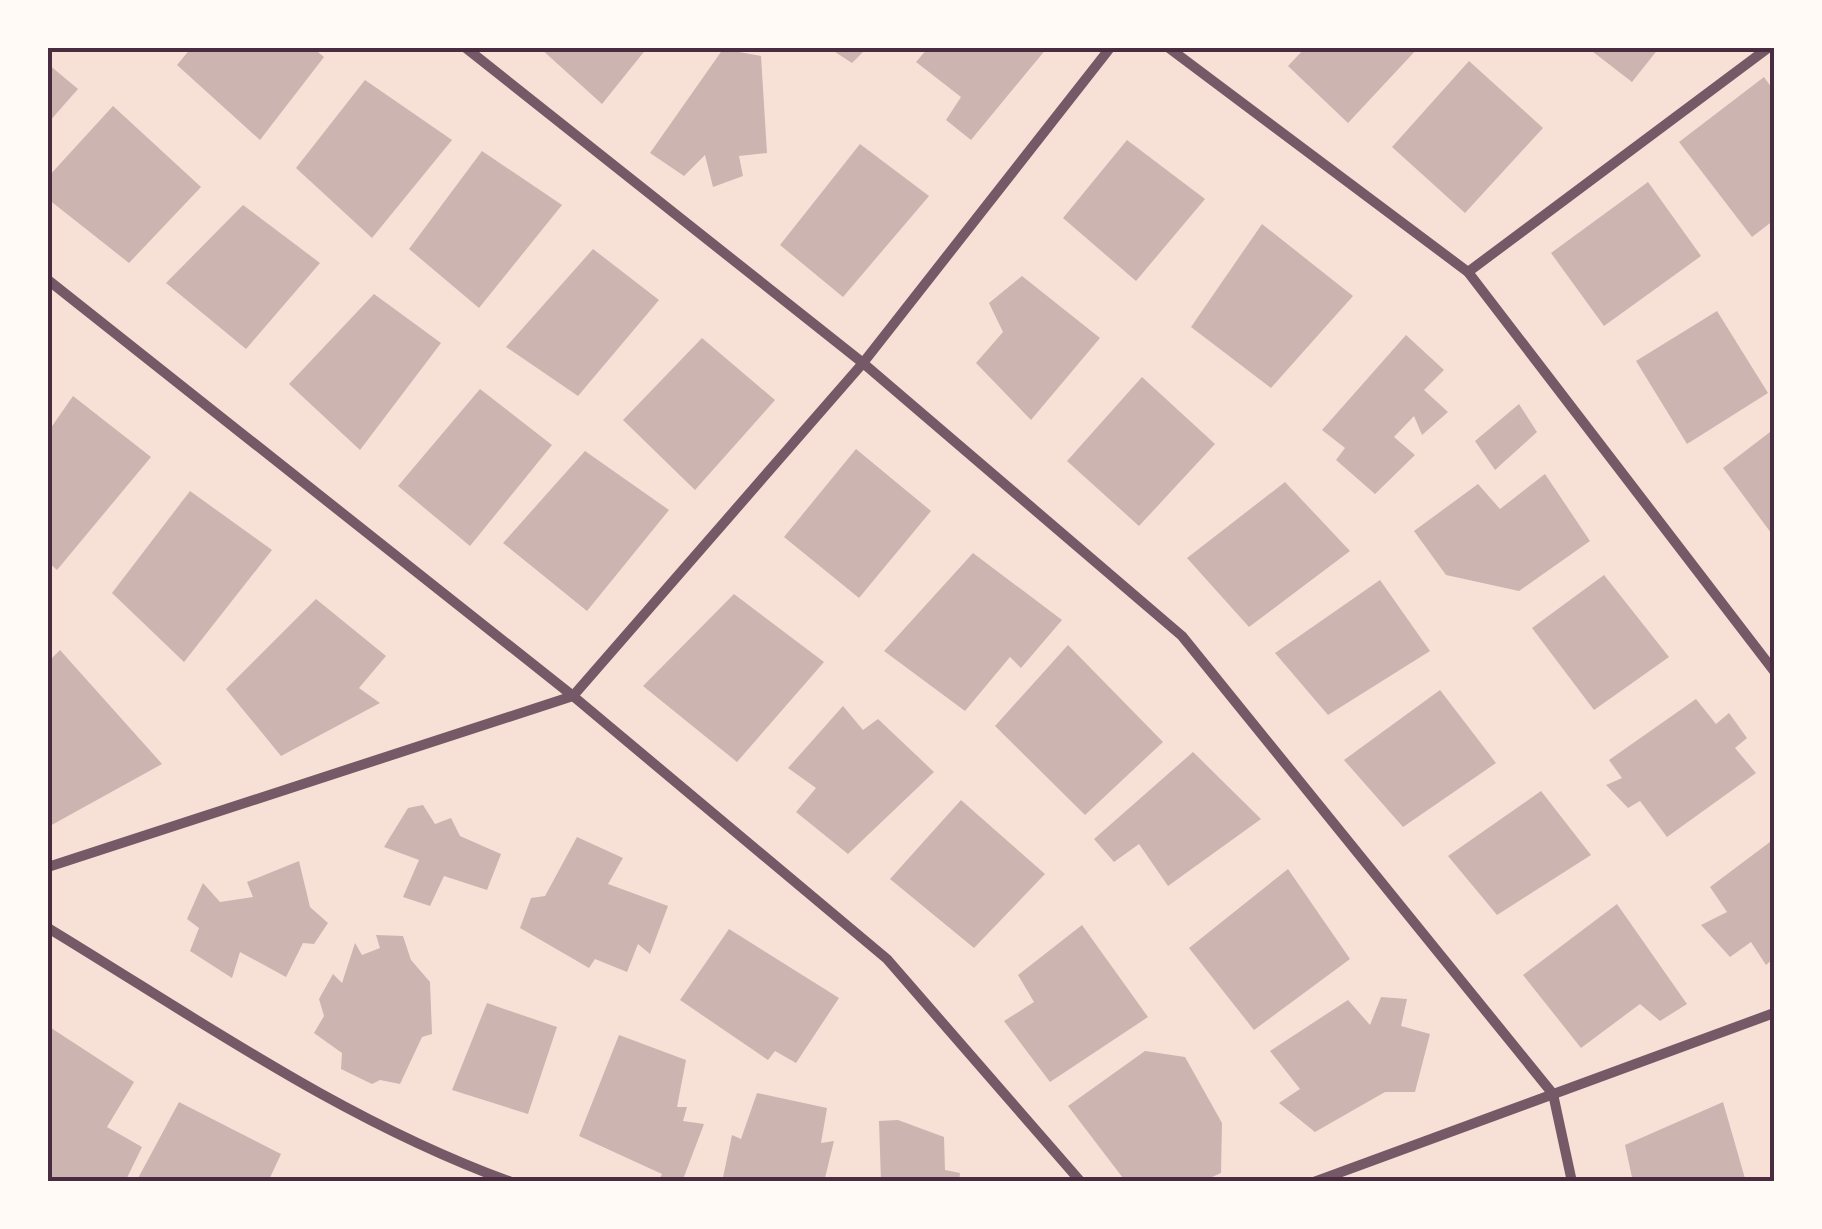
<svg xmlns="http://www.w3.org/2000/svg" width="1822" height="1229" viewBox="0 0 1822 1229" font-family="'Nunito Sans',sans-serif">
	<rect width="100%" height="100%" fill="#f7e1d7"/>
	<g fill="#ccb4b1">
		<path d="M 191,48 L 313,48 L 324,57 L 260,140 L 177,65 Z"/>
		<path d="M 540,48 L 647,48 L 602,104 Z"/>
		<path d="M 829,48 L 867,48 L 852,63 Z"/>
		<path d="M 928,48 L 1047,48 L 971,140 L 946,120 L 961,97 L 916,62 Z"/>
		<path d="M 1305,48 L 1418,48 L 1348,123 L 1288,66 Z"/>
		<path d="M 1588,48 L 1659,48 L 1632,82 Z"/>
		<path d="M 723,49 L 761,56 L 767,153 L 739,156 L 743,176 L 713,187 L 705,155 L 684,176 L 650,153 Z"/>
		<path d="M 1469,61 L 1543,128 L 1465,213 L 1392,147 Z"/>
		<path d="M 48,64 L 78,89 L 48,123 Z"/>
		<path d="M 1764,77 L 1774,91 L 1774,220 L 1752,237 L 1679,142 Z"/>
		<path d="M 365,80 L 452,140 L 372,238 L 296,168 Z"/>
		<path d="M 113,106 L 201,187 L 129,263 L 48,199 L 48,177 Z"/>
		<path d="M 1127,140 L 1205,199 L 1136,281 L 1063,218 Z"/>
		<path d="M 860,144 L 929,196 L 843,297 L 780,245 Z"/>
		<path d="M 482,151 L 562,205 L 479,308 L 409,249 Z"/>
		<path d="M 1648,182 L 1701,256 L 1604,326 L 1551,253 Z"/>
		<path d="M 243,205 L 320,263 L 246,349 L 166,283 Z"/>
		<path d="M 1262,224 L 1353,296 L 1271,388 L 1191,327 Z"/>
		<path d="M 593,249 L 659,300 L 578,396 L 506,347 Z"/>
		<path d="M 1022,276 L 1100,338 L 1031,420 L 976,363 L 1003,332 L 989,303 Z"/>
		<path d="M 374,294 L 441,343 L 360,450 L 289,384 Z"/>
		<path d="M 1717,311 L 1768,393 L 1687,444 L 1636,361 Z"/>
		<path d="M 1406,335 L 1444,370 L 1424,390 L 1448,412 L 1422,435 L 1414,416 L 1394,437 L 1415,455 L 1375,494 L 1336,460 L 1345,448 L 1322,430 Z"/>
		<path d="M 702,338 L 775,400 L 695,490 L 623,420 Z"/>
		<path d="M 1142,377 L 1215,444 L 1139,526 L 1067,461 Z"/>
		<path d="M 480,389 L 552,445 L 470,546 L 398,486 Z"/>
		<path d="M 73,396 L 151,457 L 57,570 L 48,562 L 48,432 Z"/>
		<path d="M 1519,404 L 1537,432 L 1495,470 L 1475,441 Z"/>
		<path d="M 1774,429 L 1774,537 L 1723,468 Z"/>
		<path d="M 856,449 L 931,511 L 859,598 L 784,537 Z"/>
		<path d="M 585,451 L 669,510 L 587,611 L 503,543 Z"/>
		<path d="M 1545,474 L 1590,541 L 1519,591 L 1446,575 L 1414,531 L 1478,484 L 1500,509 Z"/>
		<path d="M 1285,482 L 1350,551 L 1249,627 L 1187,558 Z"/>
		<path d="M 190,491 L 272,550 L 184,662 L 112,593 Z"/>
		<path d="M 973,553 L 1062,620 L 1021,668 L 1010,657 L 965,711 L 884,651 Z"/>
		<path d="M 1604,575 L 1669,657 L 1594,710 L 1532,628 Z"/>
		<path d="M 1380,580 L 1430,651 L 1328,715 L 1275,653 Z"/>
		<path d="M 734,594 L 824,662 L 737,762 L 643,686 Z"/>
		<path d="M 316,599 L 386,656 L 359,688 L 380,703 L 281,756 L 226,689 Z"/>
		<path d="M 1068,645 L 1163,742 L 1085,815 L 995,726 Z"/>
		<path d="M 60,650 L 162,764 L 48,827 L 48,662 Z"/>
		<path d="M 1440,690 L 1496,763 L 1403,827 L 1344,760 Z"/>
		<path d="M 1696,699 L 1716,724 L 1729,713 L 1747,738 L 1735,748 L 1756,773 L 1667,837 L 1640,801 L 1628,808 L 1606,785 L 1622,778 L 1609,760 Z"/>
		<path d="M 843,706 L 863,730 L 878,719 L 934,772 L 848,854 L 796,812 L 816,788 L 788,768 Z"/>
		<path d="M 1193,752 L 1261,819 L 1168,886 L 1139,844 L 1114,862 L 1094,839 Z"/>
		<path d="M 1541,791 L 1591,855 L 1497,915 L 1448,856 Z"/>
		<path d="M 961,800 L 1045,874 L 974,948 L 890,879 Z"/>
		<path d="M 423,805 L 435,824 L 451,818 L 460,836 L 501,854 L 487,890 L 444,876 L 430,906 L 403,897 L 419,860 L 384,847 L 408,808 Z"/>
		<path d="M 577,837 L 623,858 L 608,884 L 668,906 L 650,954 L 638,944 L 627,972 L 595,959 L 589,968 L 520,928 L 531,898 L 545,896 Z"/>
		<path d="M 1774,839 L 1774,958 L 1766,965 L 1751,942 L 1730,957 L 1701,925 L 1727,912 L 1710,887 Z"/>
		<path d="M 299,861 L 310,907 L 328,923 L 314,944 L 303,943 L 286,977 L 240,952 L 232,978 L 190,951 L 199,928 L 187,919 L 203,883 L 220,902 L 253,897 L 247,882 Z"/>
		<path d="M 1288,869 L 1350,959 L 1254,1030 L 1189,948 Z"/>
		<path d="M 1617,904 L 1687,1004 L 1660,1021 L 1640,1004 L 1581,1048 L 1523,975 Z"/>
		<path d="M 1082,925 L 1148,1017 L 1050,1082 L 1004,1021 L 1034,1002 L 1018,975 Z"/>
		<path d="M 729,929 L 839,998 L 796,1063 L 775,1051 L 768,1060 L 680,1000 Z"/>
		<path d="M 376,935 L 403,936 L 411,960 L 430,982 L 432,1034 L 422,1037 L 400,1084 L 380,1080 L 372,1084 L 341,1069 L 342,1053 L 314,1033 L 324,1016 L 319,999 L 333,974 L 342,983 L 355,943 L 362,955 L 380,948 Z"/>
		<path d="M 1381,997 L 1407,999 L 1401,1026 L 1430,1034 L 1415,1092 L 1385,1092 L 1315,1132 L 1279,1103 L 1300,1089 L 1270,1051 L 1348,1000 L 1370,1025 Z"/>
		<path d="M 487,1003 L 557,1027 L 528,1114 L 452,1090 Z"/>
		<path d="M 48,1026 L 134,1082 L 107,1127 L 142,1147 L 125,1182 L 48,1182 Z"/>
		<path d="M 619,1035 L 686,1060 L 677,1107 L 687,1107 L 683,1121 L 704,1124 L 682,1182 L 658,1182 L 662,1174 L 579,1136 Z"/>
		<path d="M 1145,1051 L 1185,1057 L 1222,1123 L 1221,1173 L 1201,1182 L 1126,1182 L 1068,1106 Z"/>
		<path d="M 757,1093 L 827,1108 L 821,1143 L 834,1141 L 824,1182 L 722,1182 L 732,1135 L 741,1139 Z"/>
		<path d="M 179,1102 L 281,1154 L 268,1182 L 136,1182 Z"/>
		<path d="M 1723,1102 L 1746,1182 L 1633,1182 L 1625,1145 Z"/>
		<path d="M 898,1120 L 944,1137 L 945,1170 L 960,1173 L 959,1182 L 881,1182 L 879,1121 Z"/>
	</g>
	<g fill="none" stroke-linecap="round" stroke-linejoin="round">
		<g stroke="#755966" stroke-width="10">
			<path d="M 466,48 L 863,363 L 1182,636 L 1553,1094 L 1572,1182"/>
			<path d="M 1169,48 L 1468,272 L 1774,671"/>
			<path d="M 1468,272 L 1768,48"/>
			<path d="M 48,280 L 573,696 L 887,959 L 1081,1182"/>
			<path d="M 48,867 L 573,696 L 863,363 L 1110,48"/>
			<path d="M 48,928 C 198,1019 345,1122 511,1182"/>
			<path d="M 1314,1182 L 1774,1013"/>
		</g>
	</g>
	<rect width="1822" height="1229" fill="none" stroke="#fffaf5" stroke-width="100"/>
	<rect x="50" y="50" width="1722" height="1129" fill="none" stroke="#4a2c40" stroke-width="4"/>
</svg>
